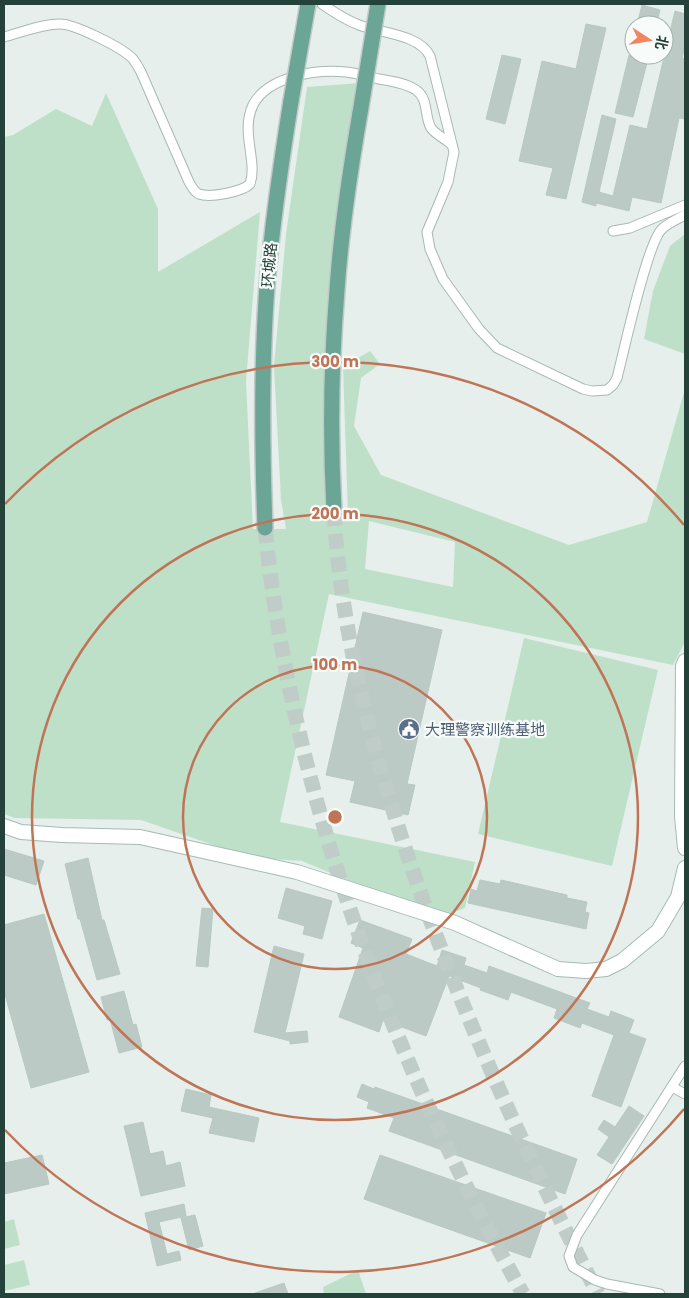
<svg xmlns="http://www.w3.org/2000/svg" width="689" height="1298" viewBox="0 0 689 1298" font-family="Poppins,'Noto Sans SC',sans-serif">
	<rect width="100%" height="100%" fill="#e6efeb"/>
	<g fill="#bfe0c8" fill-rule="evenodd">
		<path d="M 360,83 L 326,513 L 348,515 L 343,367 L 370,351 L 380,364 L 361,378 L 354,426 L 381,475 L 569,545 L 647,522 L 685,389 L 685,642 L 673,665 L 329,594 L 280,822 L 475,862 L 465,908 L 449,914 L 359,885 L 302,861 L 259,858 L 219,847 L 141,820 L 15,818 L 4,814 L 4,137 L 13,135 L 56,109 L 92,126 L 106,93 L 158,209 L 158,272 L 260,212 L 246,381 L 253,529 L 286,529 L 281,500 L 274,366 L 286,234 L 307,87 ZM 369,521 L 455,542 L 453,587 L 365,569 Z"/>
		<path d="M 685,234 L 685,354 L 644,339 L 653,291 L 670,246 Z"/>
		<path d="M 524,638 L 658,670 L 612,866 L 478,834 Z"/>
		<path d="M 14,1219 L 20,1245 L 4,1249 L 4,1222 Z"/>
		<path d="M 24,1260 L 30,1285 L 4,1291 L 4,1265 Z"/>
		<path d="M 358,1270 L 366,1294 L 324,1294 L 323,1287 Z"/>
	</g>
	<g fill="#bbcac4" stroke="#b8c9c2">
		<path d="M 642,5 L 660,10 L 656,25 L 637,25 Z"/>
		<path d="M 675,11 L 685,14 L 685,46 L 682,58 L 685,59 L 685,119 L 679,118 L 661,203 L 632,197 L 629,211 L 596,203 L 596,206 L 582,202 L 602,115 L 616,119 L 599,192 L 613,196 L 630,125 L 647,129 Z"/>
		<path d="M 586,24 L 606,28 L 566,199 L 546,195 L 553,168 L 519,161 L 542,61 L 576,69 Z"/>
		<path d="M 502,55 L 521,59 L 505,124 L 486,119 Z"/>
		<path d="M 629,55 L 649,55 L 633,117 L 615,113 Z"/>
		<path d="M 363,612 L 442,630 L 407,784 L 415,785 L 408,815 L 350,802 L 355,781 L 326,775 Z"/>
		<path d="M 4,849 L 44,861 L 36,885 L 4,875 Z"/>
		<path d="M 88,858 L 102,920 L 104,920 L 120,974 L 97,980 L 80,919 L 78,919 L 65,864 Z"/>
		<path d="M 480,880 L 500,884 L 501,880 L 567,895 L 567,898 L 587,902 L 585,912 L 589,913 L 586,929 L 468,903 L 471,889 L 477,891 Z"/>
		<path d="M 286,888 L 332,901 L 322,939 L 303,934 L 305,926 L 278,918 Z"/>
		<path d="M 202,908 L 213,909 L 208,967 L 196,966 Z"/>
		<path d="M 44,914 L 89,1072 L 31,1088 L 4,991 L 4,925 Z"/>
		<path d="M 360,920 L 412,939 L 406,954 L 437,966 L 442,950 L 466,958 L 464,965 L 487,973 L 489,966 L 590,1003 L 587,1009 L 609,1017 L 611,1011 L 634,1020 L 629,1033 L 646,1039 L 621,1107 L 592,1096 L 614,1035 L 582,1023 L 580,1028 L 554,1018 L 557,1009 L 511,992 L 508,1000 L 480,990 L 481,988 L 449,976 L 426,1036 L 383,1020 L 379,1032 L 339,1017 L 363,948 L 351,943 Z"/>
		<path d="M 274,946 L 304,954 L 285,1033 L 307,1031 L 308,1042 L 290,1044 L 290,1041 L 254,1032 Z"/>
		<path d="M 124,991 L 133,1025 L 136,1024 L 142,1047 L 119,1053 L 110,1019 L 107,1020 L 101,997 Z"/>
		<path d="M 362,1084 L 374,1089 L 375,1087 L 577,1159 L 565,1194 L 389,1131 L 394,1118 L 367,1108 L 369,1102 L 357,1097 Z"/>
		<path d="M 186,1089 L 211,1095 L 209,1107 L 259,1118 L 254,1142 L 209,1133 L 213,1118 L 181,1111 Z"/>
		<path d="M 629,1106 L 644,1116 L 612,1164 L 597,1155 L 609,1137 L 598,1129 L 604,1120 L 615,1127 Z"/>
		<path d="M 143,1122 L 150,1154 L 163,1151 L 166,1166 L 180,1162 L 185,1186 L 141,1196 L 124,1126 Z"/>
		<path d="M 42,1155 L 49,1184 L 4,1194 L 4,1163 Z"/>
		<path d="M 380,1155 L 546,1213 L 530,1258 L 364,1199 Z"/>
		<path d="M 184,1204 L 186,1216 L 159,1222 L 167,1254 L 179,1251 L 181,1260 L 157,1266 L 145,1213 Z"/>
		<path d="M 195,1215 L 203,1246 L 189,1250 L 181,1218 Z"/>
		<path d="M 284,1283 L 288,1294 L 255,1294 L 255,1293 Z"/>
	</g>
	<g fill="none" stroke-linecap="round" stroke-linejoin="round">
		<g stroke="#bfccc8" stroke-width="15" stroke-dasharray="15 8" stroke-linecap="butt">
			<path d="M 334,511 C 340,625 369,737 404,845 C 456,1001 523,1149 598,1294"/>
			<path d="M 265,528 C 292,798 392,1058 523,1294"/>
		</g>
		<g stroke="#a8b8b2" stroke-width="11">
			<g id="street">
				<path d="M 322,4 C 332,11 346,20 359,25 C 380,33 419,34 430,56 L 454,152 L 448,182 L 427,232 L 430,249 L 443,279 L 479,329 L 497,348 L 583,389 L 592,391 L 607,390 L 613,385 L 617,378 C 624,351 647,243 662,229 C 668,223 678,219 685,215"/>
				<path d="M 4,37 C 22,32 42,24 60,24 C 75,24 123,48 133,59 C 136,63 139,68 141,72 L 189,182 C 192,187 194,192 199,194 C 210,198 242,192 250,184 C 258,161 240,132 253,105 C 268,76 317,69 346,72 C 357,73 368,77 379,79 C 391,81 406,83 416,90 C 429,99 424,116 431,128 C 436,135 446,139 452,145"/>
				<path d="M 613,231 L 630,228 L 685,205"/>
				<path d="M 672,1087 L 685,1094"/>
				<path d="M 660,1294 L 607,1284 L 595,1280 L 573,1267 L 569,1256 L 577,1235 L 685,1066"/>
			</g>
		</g>
		<g stroke="#a4bbb3" stroke-width="16">
			<g id="secondary">
				<path d="M 685,661 L 683,666 L 682,816 L 685,848"/>
				<path d="M 4,826 L 21,832 L 62,835 L 140,837 L 297,872 L 455,923 L 558,969 L 586,971 L 606,969 L 622,961 L 658,931 L 678,897 L 685,868"/>
			</g>
		</g>
		<g stroke="#c2cac8" stroke-width="18">
			<g id="primary">
				<path d="M 334,511 C 330,437 331,363 337,290 C 341,230 350,171 360,113"/>
				<path d="M 265,528 C 262,447 261,366 267,286 C 272,224 281,163 291,101"/>
			</g>
		</g>
		<use href="#street" stroke="#fff" stroke-width="9"/>
		<use href="#secondary" stroke="#fff" stroke-width="14"/>
		<use href="#primary" stroke="#6aa596" stroke-width="15"/>
		<g stroke="#c2cac8" stroke-width="18" stroke-linecap="butt">
			<g id="primary-bridge">
				<path d="M 291,101 L 308,4"/>
				<path d="M 360,113 L 378,4"/>
			</g>
		</g>
		<use href="#primary-bridge" stroke="#6aa596" stroke-width="15"/>
	</g>
	<g fill="none" stroke="#c07456" stroke-width="2.5">
		<circle cx="335" cy="817" r="152"/>
		<circle cx="335" cy="817" r="303"/>
		<path d="M684 1109A455 455 0 0 1 5 1130M5 504A455 455 0 0 1 684 525"/>
	</g>
	<defs>
		<g id="civic-disc" transform="scale(1.125)"><circle r="9.5" fill="#5c6f8a" stroke="#f7fbf9"/><path d="M-.6-6.5H3V-4.5H.6V-3L4-1V1h2V6H-6V1h2V-1L-.6-3ZM-1.2 2.5V6h2.4V2.5Z" fill="#fff"/></g>
	</defs>
	<g fill-rule="evenodd">
		<use href="#civic-disc" x="409" y="729"/>
	</g>
	<g text-anchor="middle" dominant-baseline="central" stroke-width="4.5" stroke-linejoin="round" paint-order="stroke">
		<g font-size="15" fill="#24423a" stroke="#f7fbf9">
			<text transform="translate(269 265) rotate(-85)">环城路</text>
		</g>
		<g font-size="15" fill="#4e5e75" stroke="#f7fbf9" text-anchor="start">
			<text x="425" y="729">大理警察训练基地</text>
		</g>
	</g>
	<circle cx="335" cy="817" r="8" fill="#c07456" stroke="#f7fbf9" stroke-width="2.5"/>
	<g font-size="15" text-anchor="middle" font-weight="bold" fill="#c07456" stroke="#f7fbf9" stroke-width="4.5" stroke-linejoin="round" paint-order="stroke">
		<text x="335" y="367">300 m</text>
		<text x="335" y="519">200 m</text>
		<text x="335" y="670">100 m</text>
	</g>
	<rect width="689" height="1298" fill="none" stroke="#24423a" stroke-width="10"/>
	<g transform="translate(649 40) rotate(102)"><circle r="24" fill="#f7fbf9" stroke="#a3b1ad"/>
	<path d="M0-4L9 19L0 12L-9 19Z" fill="#f4845f"/>
	<text y="-8" font-size="14" font-weight="bold" text-anchor="middle" fill="#24423a">北</text>
	</g>
</svg>
